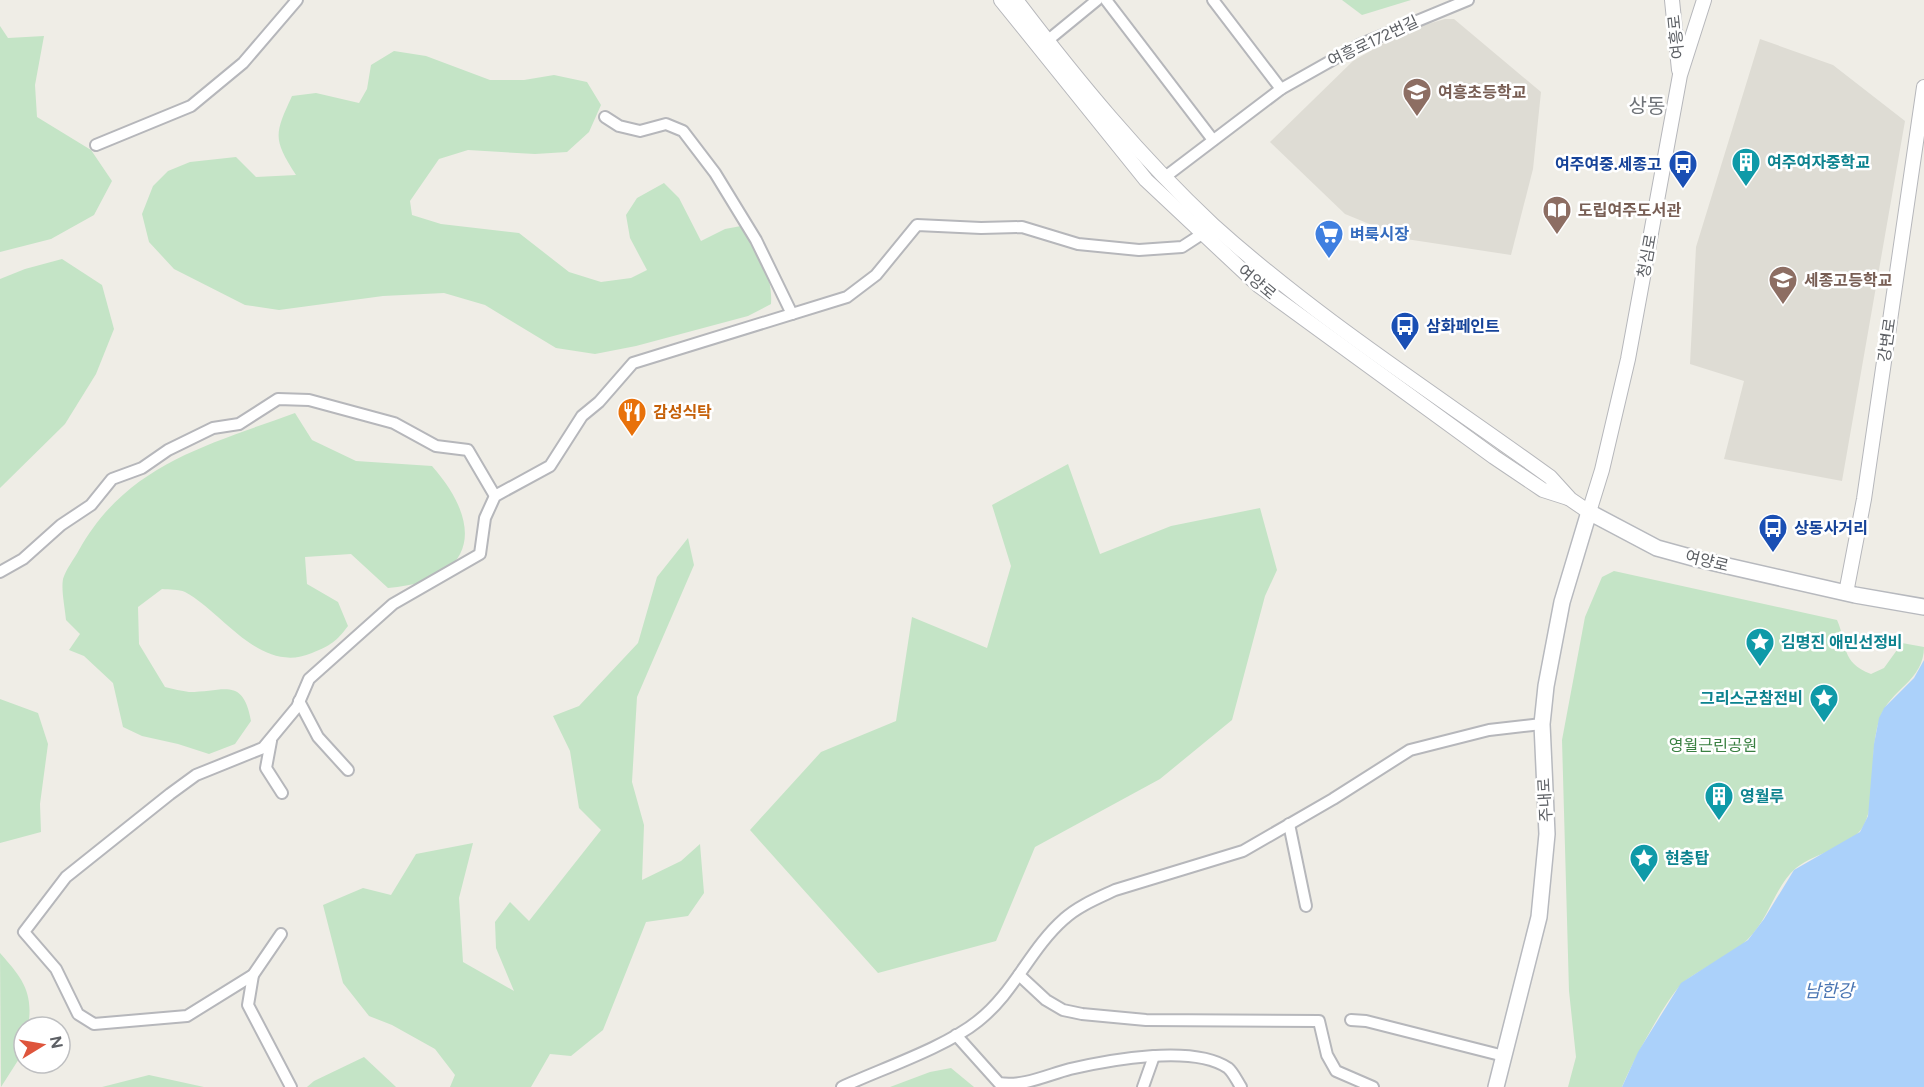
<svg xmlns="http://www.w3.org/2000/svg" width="1924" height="1087" viewBox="0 0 1924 1087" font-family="Figtree,'Noto Sans KR',sans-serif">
	<rect width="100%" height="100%" fill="#efede6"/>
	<g fill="#dedcd4">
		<path d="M 1445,19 L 1454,19 L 1541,92 L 1533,169 L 1511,255 L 1406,239 L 1345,214 L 1270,142 L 1353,61 L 1407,30 Z"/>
		<path d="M 1760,39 L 1833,65 L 1905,121 L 1842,481 L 1724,459 L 1744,381 L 1690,364 L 1696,247 Z"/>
	</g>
	<g fill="#c4e4c6">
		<path d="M 1342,0 L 1411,0 L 1362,15 Z"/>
		<path d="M 0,26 L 8,38 L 44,36 L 35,85 L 37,117 L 91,150 L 112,181 L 94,215 L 51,239 L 0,252 Z"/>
		<path d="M 394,51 L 426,56 L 490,80 L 524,80 L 554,75 L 587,82 L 601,105 L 589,132 L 567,152 L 535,154 L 468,150 L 439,159 L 410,201 L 412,215 L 441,224 L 519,233 L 569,272 L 601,282 L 631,278 L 647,270 L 630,238 L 626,215 L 637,198 L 664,183 L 679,198 L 701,241 L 725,229 L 741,226 C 758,251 773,274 771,304 L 748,316 L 636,346 L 595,354 L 556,348 L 485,305 L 444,293 L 383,296 L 279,310 L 245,305 L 174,269 L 149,242 L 142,214 L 153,186 L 168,171 L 190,162 L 236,157 L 256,177 L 296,175 C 273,139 274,135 292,96 L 316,93 L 359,103 L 367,89 L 371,65 Z"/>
		<path d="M 62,259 L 102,285 L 114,329 L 96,374 L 65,424 L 0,488 L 0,279 L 25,269 Z"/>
		<path d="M 295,413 L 312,440 L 356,461 L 432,466 C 486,527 475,581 388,588 L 351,554 L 305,557 L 307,584 L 338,602 L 348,626 C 336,642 331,645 312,653 C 260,675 224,613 185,592 C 179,589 169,590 162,589 L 138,607 L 139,644 L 165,687 C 173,689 182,691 189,692 C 224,692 243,676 251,721 L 235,744 L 209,754 L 178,744 L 142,736 L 123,727 L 113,683 L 84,656 L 69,650 L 80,634 L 66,620 C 65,608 61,590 63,579 C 66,569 74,559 79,550 C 127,464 208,445 295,413 Z"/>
		<path d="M 1068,464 L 1100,554 L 1171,526 L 1260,508 L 1277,570 L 1265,596 L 1232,720 L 1160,779 L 1035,847 L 996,941 L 878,973 L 750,830 L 821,752 L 896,721 L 912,617 L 987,648 L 1011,566 L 992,505 Z"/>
		<path d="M 688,538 L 694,565 L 637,697 L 632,782 L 644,825 L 642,880 L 681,861 L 700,844 L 704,893 L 688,916 L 646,922 L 603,1030 L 571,1056 L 550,1054 L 531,1087 L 450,1087 L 455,1075 L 435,1049 L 392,1025 L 369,1016 L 343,983 L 323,905 L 363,888 L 391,895 L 416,854 L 473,843 L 459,898 L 463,962 L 514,991 L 496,948 L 495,922 L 510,902 L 529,921 L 601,830 L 579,808 L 570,751 L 553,716 L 579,706 L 638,643 L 657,577 Z"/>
		<path d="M 1614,571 L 1837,620 C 1848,645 1840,662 1871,674 L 1884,668 L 1902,643 L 1924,647 C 1924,681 1890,689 1880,718 C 1868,750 1878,798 1864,825 C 1852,848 1816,852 1796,868 C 1775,886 1769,919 1748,939 C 1730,958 1704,966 1684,982 C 1668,994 1630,1067 1622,1087 L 1568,1087 L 1576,1057 L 1569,991 L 1562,740 L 1585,617 L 1602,577 Z"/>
		<path d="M 0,699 L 38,713 L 48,744 L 40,804 L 41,832 L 0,843 Z"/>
		<path d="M 0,953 C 22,978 34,992 28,1027 L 24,1027 L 24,1051 L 1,1087 Z"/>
		<path d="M 364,1057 L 396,1087 L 307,1087 L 314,1081 Z"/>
		<path d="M 951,1068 L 974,1087 L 890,1087 L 930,1072 Z"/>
		<path d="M 149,1075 L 204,1087 L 205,1087 L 102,1087 Z"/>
	</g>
	<path fill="#abd1fa" d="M 1924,660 L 1924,1087 L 1622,1087 L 1638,1052 L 1681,983 L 1748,940 L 1764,919 L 1794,870 L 1860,832 L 1868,816 L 1874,744 L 1879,718 L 1884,708 L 1914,678 Z"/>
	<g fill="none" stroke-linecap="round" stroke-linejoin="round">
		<g stroke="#b6b7bb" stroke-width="14">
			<g id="minor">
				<path d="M 1106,0 L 1213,140"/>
				<path d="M 1213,0 L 1281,89"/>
				<path d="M 1047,41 L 1097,0"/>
				<path d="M 605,117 L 619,126 L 640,131 L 666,124 L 683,131 L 715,173 L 756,240 L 792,314"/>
				<path d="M 96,145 L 191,106 L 243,63 L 297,0"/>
				<path d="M 1165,177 L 1281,89 L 1359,45 L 1468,0"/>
				<path d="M 0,572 L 23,559 L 61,525 L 91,505 L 112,479 L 142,468 L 168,450 L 213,428 L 239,424 L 278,399 L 309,400 L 394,423 L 436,446 L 468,450 L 495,496"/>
				<path d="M 299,701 L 318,737 L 348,770"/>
				<path d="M 271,741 L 266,768 L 282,793"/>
				<path d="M 1289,824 L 1306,906"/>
				<path d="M 281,934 L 253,975 L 187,1016 L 94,1024 L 78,1014 L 56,969 L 24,932 L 66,877 L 170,794 L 196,775 L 263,748 L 297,707 L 309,679 L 393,604 L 480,554 L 485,518 L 495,496 L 550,466 L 582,416 L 599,402 L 633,363 L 847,297 L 876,275 L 917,225 L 981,228 L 1022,227 L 1078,244 L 1139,250 L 1182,247 L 1202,234"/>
				<path d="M 253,975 L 248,1005 L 291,1087"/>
				<path d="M 1019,975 L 1046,1000 L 1063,1010 L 1082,1014 L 1146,1020 L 1319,1021 L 1327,1055 L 1336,1071 L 1373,1087"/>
				<path d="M 1351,1020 L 1366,1021 L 1504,1056"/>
				<path d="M 956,1035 L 999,1083 C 1023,1087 1047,1075 1070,1069 C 1109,1060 1193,1044 1228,1068 C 1233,1072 1237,1081 1241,1087"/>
				<path d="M 842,1087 C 881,1069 946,1047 978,1021 C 1014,993 1030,949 1064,919 C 1078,906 1098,898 1115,890 L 1243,851 L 1333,799 L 1410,750 L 1489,730 L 1542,724"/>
				<path d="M 1143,1087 L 1154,1056"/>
			</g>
		</g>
		<g stroke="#b6b7bb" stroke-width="16">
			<g id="tertiary">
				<path d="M 1001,0 L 1146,180 L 1258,285 L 1494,457 L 1543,490 L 1568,498"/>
				<path d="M 1016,0 C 1076,79 1140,157 1213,225 C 1317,319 1437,395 1550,477 L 1570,499 L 1589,512 L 1602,470 L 1628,359 L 1680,75 L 1704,0"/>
				<path d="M 1672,0 L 1679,70"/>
				<path d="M 1846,593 L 1864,499 L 1924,87"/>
			</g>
		</g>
		<g stroke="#b7b9be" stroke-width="18">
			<path id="secondary" d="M 1496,1087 L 1539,917 L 1547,834 L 1542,724 L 1546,686 L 1562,602 L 1589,512 L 1657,548 L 1697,559 L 1855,595 L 1924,607"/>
		</g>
		<use href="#minor" stroke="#fff" stroke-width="10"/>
		<use href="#tertiary" stroke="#fff" stroke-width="14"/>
		<use href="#secondary" stroke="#fff" stroke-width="15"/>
	</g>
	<defs>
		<g id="school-pin" transform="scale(1.5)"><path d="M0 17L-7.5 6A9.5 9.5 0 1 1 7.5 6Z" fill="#8d6e63" stroke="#fff"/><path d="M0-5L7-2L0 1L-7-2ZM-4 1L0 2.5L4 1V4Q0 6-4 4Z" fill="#fff"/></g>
		<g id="building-pin" transform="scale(1.5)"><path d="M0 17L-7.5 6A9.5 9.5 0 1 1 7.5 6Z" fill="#0f9aa8" stroke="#fff"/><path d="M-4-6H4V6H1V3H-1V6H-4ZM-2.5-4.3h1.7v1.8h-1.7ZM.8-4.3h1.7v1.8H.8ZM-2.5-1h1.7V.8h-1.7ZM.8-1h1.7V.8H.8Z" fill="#fff"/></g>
		<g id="bus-pin" transform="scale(1.5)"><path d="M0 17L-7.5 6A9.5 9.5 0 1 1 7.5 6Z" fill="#1a4fb4" stroke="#fff"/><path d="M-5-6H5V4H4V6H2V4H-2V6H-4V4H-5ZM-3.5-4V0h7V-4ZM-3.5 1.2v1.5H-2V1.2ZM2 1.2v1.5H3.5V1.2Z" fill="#fff"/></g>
		<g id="library-pin" transform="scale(1.5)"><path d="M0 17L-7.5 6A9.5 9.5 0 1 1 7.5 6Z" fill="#8d6e63" stroke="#fff"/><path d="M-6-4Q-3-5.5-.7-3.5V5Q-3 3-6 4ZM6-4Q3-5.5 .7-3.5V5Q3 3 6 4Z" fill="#fff"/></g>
		<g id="supermarket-pin" transform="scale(1.5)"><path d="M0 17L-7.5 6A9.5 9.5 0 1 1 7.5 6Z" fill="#3f7fe0" stroke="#fff"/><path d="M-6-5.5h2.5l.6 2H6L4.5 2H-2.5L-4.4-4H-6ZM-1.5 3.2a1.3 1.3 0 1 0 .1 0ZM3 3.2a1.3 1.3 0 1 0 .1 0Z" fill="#fff"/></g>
		<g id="restaurant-pin" transform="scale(1.5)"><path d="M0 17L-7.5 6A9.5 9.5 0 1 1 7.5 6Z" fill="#e8710a" stroke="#fff"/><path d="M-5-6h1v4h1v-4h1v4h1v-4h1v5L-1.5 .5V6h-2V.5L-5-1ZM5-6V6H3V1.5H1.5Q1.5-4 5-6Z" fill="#fff"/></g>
		<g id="sight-pin" transform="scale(1.5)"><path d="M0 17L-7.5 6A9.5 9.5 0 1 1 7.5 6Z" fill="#0f9aa8" stroke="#fff"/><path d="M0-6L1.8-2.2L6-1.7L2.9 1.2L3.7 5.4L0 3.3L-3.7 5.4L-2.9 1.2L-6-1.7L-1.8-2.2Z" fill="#fff"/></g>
	</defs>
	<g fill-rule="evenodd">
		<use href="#school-pin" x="1417" y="92"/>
		<use href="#building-pin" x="1746" y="162"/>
		<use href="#bus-pin" x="1683" y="164"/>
		<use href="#library-pin" x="1557" y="210"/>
		<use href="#supermarket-pin" x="1329" y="234"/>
		<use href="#school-pin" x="1783" y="280"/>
		<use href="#bus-pin" x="1405" y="326"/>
		<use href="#restaurant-pin" x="632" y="412"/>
		<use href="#bus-pin" x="1773" y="528"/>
		<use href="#sight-pin" x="1760" y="642"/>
		<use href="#sight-pin" x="1824" y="698"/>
		<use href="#building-pin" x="1719" y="796"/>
		<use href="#sight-pin" x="1644" y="858"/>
	</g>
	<g text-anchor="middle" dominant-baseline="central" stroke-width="5" stroke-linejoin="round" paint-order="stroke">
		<g font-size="16" fill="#5d6065" stroke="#fff">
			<text transform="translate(1676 37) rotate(-96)">여흥로</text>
			<text transform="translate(1373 41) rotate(-25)">여흥로172번길</text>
			<text transform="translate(1647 256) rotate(-80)">청심로</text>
			<text transform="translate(1257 282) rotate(40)">여양로</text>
			<text transform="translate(1887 340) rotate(-82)">강변로</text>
			<text transform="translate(1707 561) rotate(14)">여양로</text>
			<text transform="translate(1545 800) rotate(-93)">주내로</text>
		</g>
		<g font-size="16" font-weight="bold" fill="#785e54" stroke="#fff" text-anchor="start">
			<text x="1438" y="92">여흥초등학교</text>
			<text x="1578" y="210">도립여주도서관</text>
			<text x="1804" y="280">세종고등학교</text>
		</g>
		<g font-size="16" font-weight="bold" fill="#0d838f" stroke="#fff" text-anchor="start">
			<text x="1767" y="162">여주여자중학교</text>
			<text x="1781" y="642">김명진 애민선정비</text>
			<text x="1803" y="698" text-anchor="end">그리스군참전비</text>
			<text x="1740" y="796">영월루</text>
			<text x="1665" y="858">현충탑</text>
		</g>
		<g font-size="16" font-weight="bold" fill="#164399" stroke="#fff" text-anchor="start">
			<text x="1662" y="164" text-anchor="end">여주여중.세종고</text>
			<text x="1426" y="326">삼화페인트</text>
			<text x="1794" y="528">상동사거리</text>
		</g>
		<g font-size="16" font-weight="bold" fill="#366cbe" stroke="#fff" text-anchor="start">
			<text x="1350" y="234">벼룩시장</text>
		</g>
		<g font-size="16" font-weight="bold" fill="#c56008" stroke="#fff" text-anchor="start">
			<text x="653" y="412">감성식탁</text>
		</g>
		<g font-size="16" fill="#3a8042" stroke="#fff">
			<text x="1713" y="745">영월근린공원</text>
		</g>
		<g font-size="18" font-style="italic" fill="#4b76b3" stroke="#fff">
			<text x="1829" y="991">남한강</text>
		</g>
		<g font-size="20" fill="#6e7277" stroke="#fff">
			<text x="1647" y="106">상동</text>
		</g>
	</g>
	<g transform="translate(42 1045) rotate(79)"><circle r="28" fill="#ffffff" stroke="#bebfc1" stroke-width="1.5"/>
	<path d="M0-4.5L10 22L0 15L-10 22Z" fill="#de553c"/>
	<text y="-9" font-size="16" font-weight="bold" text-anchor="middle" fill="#5d6065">N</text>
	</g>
</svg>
